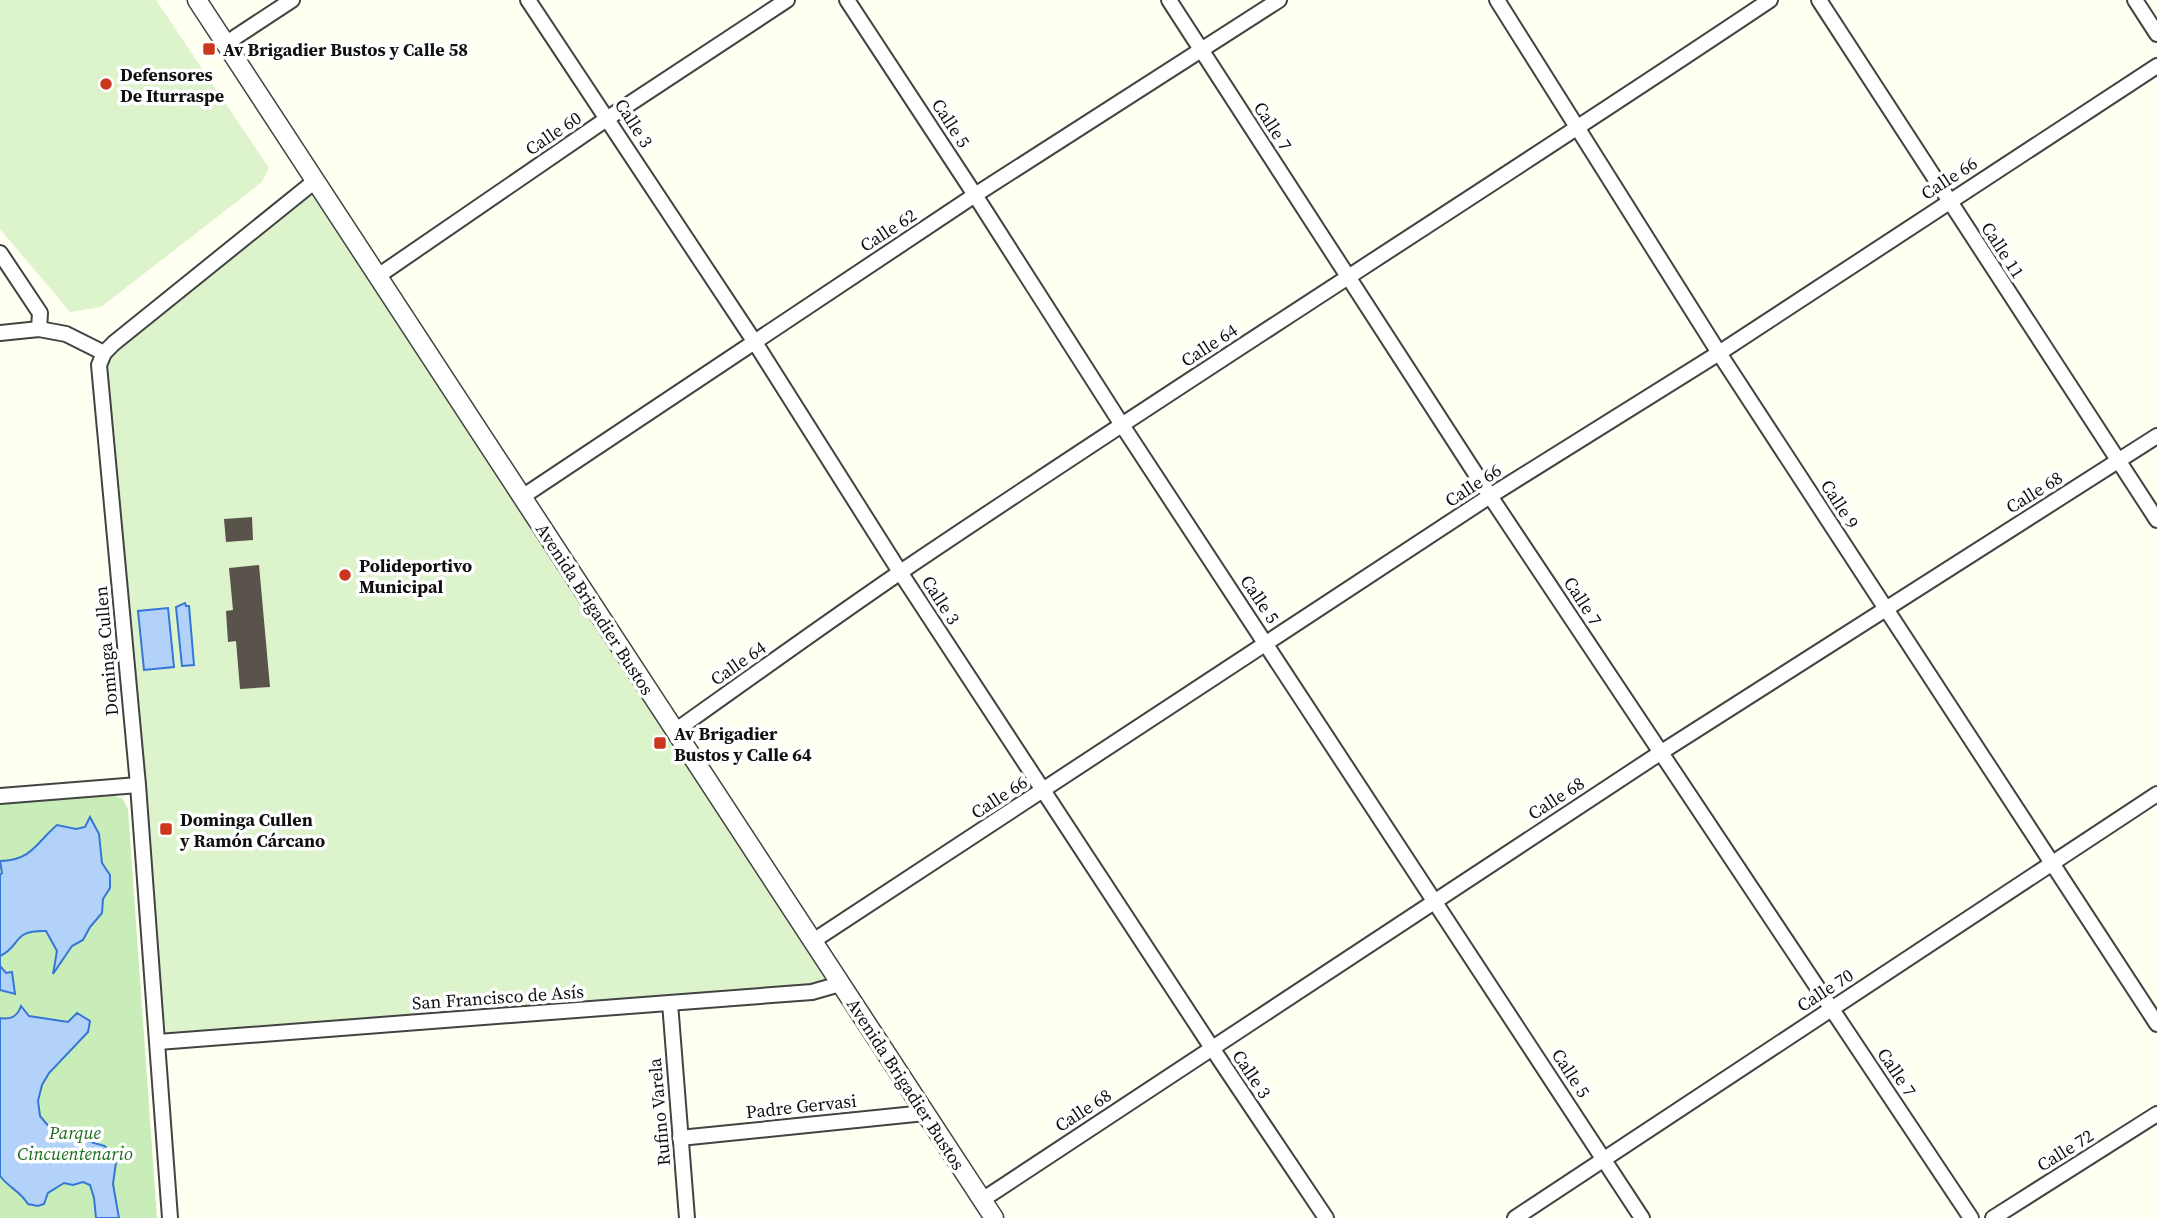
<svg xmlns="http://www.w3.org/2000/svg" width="2157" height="1218" viewBox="0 0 2157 1218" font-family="'Source Serif 4',serif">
	<rect width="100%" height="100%" fill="#fffff2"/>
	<path fill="#c9edb8" d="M 112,795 L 123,799 L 128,809 L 157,1218 L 0,1218 L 0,804 Z"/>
	<g fill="#ddf3cb">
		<path d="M 0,0 L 156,0 L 269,168 L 262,182 L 101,307 L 70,312 L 0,229 Z"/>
		<path d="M 315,181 L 840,984 L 158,1042 L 104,353 Z"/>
	</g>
	<g fill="#b3d2fa" stroke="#3576d6" stroke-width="2">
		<path d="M 185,603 L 186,606 L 189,606 L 194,665 L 182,666 L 176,607 Z"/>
		<path d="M 168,608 L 174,667 L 144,670 L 138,611 Z"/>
		<path d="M 90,817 L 99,834 L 102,863 L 110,875 L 110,888 L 103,899 L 102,913 L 90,927 L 83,940 L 72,946 L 53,974 L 57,951 L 46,931 C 11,930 22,946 0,956 L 0,875 L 2,873 L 0,861 C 32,860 35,844 57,825 L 76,829 L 85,827 Z"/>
		<path d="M 0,957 L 0,966 L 6,973 L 12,972 L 15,994 L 0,990 Z"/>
		<path d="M 21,1006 L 29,1016 L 68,1022 L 77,1013 L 90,1021 L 88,1032 L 49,1073 L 42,1085 L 38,1101 L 40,1116 L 50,1128 L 66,1139 L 80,1139 L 105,1146 L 116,1162 L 113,1184 L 119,1218 L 96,1218 L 94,1198 L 90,1185 L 83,1182 L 73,1185 L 64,1183 L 48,1193 L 44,1204 L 38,1206 L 28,1204 C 18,1189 10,1189 0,1176 L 0,1018 C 10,1020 18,1016 21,1006 Z"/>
	</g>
	<g fill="#59534b">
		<path d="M 252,517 L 253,540 L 226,542 L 224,519 Z"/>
		<path d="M 259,565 L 270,687 L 240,689 L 236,641 L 228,642 L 226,611 L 233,610 L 229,568 Z"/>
	</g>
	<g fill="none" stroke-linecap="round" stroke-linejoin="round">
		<g stroke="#434343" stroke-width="18">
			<g id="minor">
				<path d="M 528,0 L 754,341 L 900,572 L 1212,1048 L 1326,1218"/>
				<path d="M 847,0 L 975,195 L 1122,425 L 1642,1218"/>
				<path d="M 1169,0 L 1490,496 L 1971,1218"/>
				<path d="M 1497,0 L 1719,353 L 2157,1024"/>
				<path d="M 1819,0 L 2157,520"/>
				<path d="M 2135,0 L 2157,34"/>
				<path d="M 225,44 L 292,0"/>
				<path d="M 0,253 L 40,313 L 39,329"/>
				<path d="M 378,276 L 608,118 L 787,0"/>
				<path d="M 0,333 L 39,329 L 66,334 L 104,353"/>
				<path d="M 522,497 L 975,195 L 1279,0"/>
				<path d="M 675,731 C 751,677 826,623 902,571 C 1189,377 1482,193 1770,0"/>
				<path d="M 0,796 L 138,785"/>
				<path d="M 813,941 L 1490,496 L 1719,353 L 2157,66"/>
				<path d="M 670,1003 L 687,1218"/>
				<path d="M 158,1042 L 812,992 L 840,984"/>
				<path d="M 680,1138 L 925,1113"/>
				<path d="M 982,1200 L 1660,753 L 2157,436"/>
				<path d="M 170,1218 L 138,785 L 99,365 L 104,353 L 114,343 L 315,181"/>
				<path d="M 1515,1218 L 2157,794"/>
				<path d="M 1993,1218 L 2157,1114"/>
			</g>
		</g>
		<g stroke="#434343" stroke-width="21">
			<path id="tertiary" d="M 197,0 L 994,1218"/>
		</g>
		<use href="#minor" stroke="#fff" stroke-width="14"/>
		<use href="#tertiary" stroke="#fff" stroke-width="18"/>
	</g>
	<g fill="#ca371d" stroke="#fff" stroke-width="2.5">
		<rect x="202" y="42" width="14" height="14" rx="3.5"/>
		<circle cx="106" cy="84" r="7"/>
		<circle cx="345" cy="575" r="7"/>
		<rect x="653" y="736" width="14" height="14" rx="3.5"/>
		<rect x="159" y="822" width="14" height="14" rx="3.5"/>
	</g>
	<g text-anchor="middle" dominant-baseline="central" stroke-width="7" stroke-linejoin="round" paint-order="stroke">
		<g font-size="18" font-weight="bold" fill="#101010" stroke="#fff" text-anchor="start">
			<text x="223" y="49">Av Brigadier Bustos y Calle 58</text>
			<text x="120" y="74">Defensores<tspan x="120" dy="21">De Iturraspe</tspan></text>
			<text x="359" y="565">Polideportivo<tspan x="359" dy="21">Municipal</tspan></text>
			<text x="674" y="733">Av Brigadier<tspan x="674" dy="21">Bustos y Calle 64</tspan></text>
			<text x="180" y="819">Dominga Cullen<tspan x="180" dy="21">y Ramón Cárcano</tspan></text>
		</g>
		<g font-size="18" fill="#101010" stroke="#fff">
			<text transform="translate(634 123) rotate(57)">Calle 3</text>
			<text transform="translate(951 123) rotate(57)">Calle 5</text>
			<text transform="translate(1273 126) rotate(57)">Calle 7</text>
			<text transform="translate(553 133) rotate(-34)">Calle 60</text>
			<text transform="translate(1949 178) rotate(-33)">Calle 66</text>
			<text transform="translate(888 230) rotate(-33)">Calle 62</text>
			<text transform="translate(2003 250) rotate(57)">Calle 11</text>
			<text transform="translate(1209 345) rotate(-33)">Calle 64</text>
			<text transform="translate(1473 485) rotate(-33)">Calle 66</text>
			<text transform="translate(2034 492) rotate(-32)">Calle 68</text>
			<text transform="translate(1840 504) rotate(57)">Calle 9</text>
			<text transform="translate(1260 599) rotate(56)">Calle 5</text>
			<text transform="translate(941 600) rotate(57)">Calle 3</text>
			<text transform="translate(1583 601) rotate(57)">Calle 7</text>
			<text transform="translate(595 609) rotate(57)">Avenida Brigadier Bustos</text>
			<text transform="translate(106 651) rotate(-95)">Dominga Cullen</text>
			<text transform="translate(738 663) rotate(-35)">Calle 64</text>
			<text transform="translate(999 797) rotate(-33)">Calle 66</text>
			<text transform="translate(1556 798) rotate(-33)">Calle 68</text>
			<text transform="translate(1825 990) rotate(-33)">Calle 70</text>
			<text transform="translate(498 997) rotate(-4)">San Francisco de Asís</text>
			<text transform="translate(1897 1072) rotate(56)">Calle 7</text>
			<text transform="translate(1571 1073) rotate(57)">Calle 5</text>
			<text transform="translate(1252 1074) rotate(56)">Calle 3</text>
			<text transform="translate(906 1084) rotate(57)">Avenida Brigadier Bustos</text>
			<text transform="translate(801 1106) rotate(-6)">Padre Gervasi</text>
			<text transform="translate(1083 1110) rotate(-33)">Calle 68</text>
			<text transform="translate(659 1112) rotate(-95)">Rufino Varela</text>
			<text transform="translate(2065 1150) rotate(-32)">Calle 72</text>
		</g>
		<g font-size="18" font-style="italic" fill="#1b6d1a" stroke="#fff">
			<text x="75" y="1132">Parque<tspan x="75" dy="21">Cincuentenario</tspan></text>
		</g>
	</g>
</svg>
